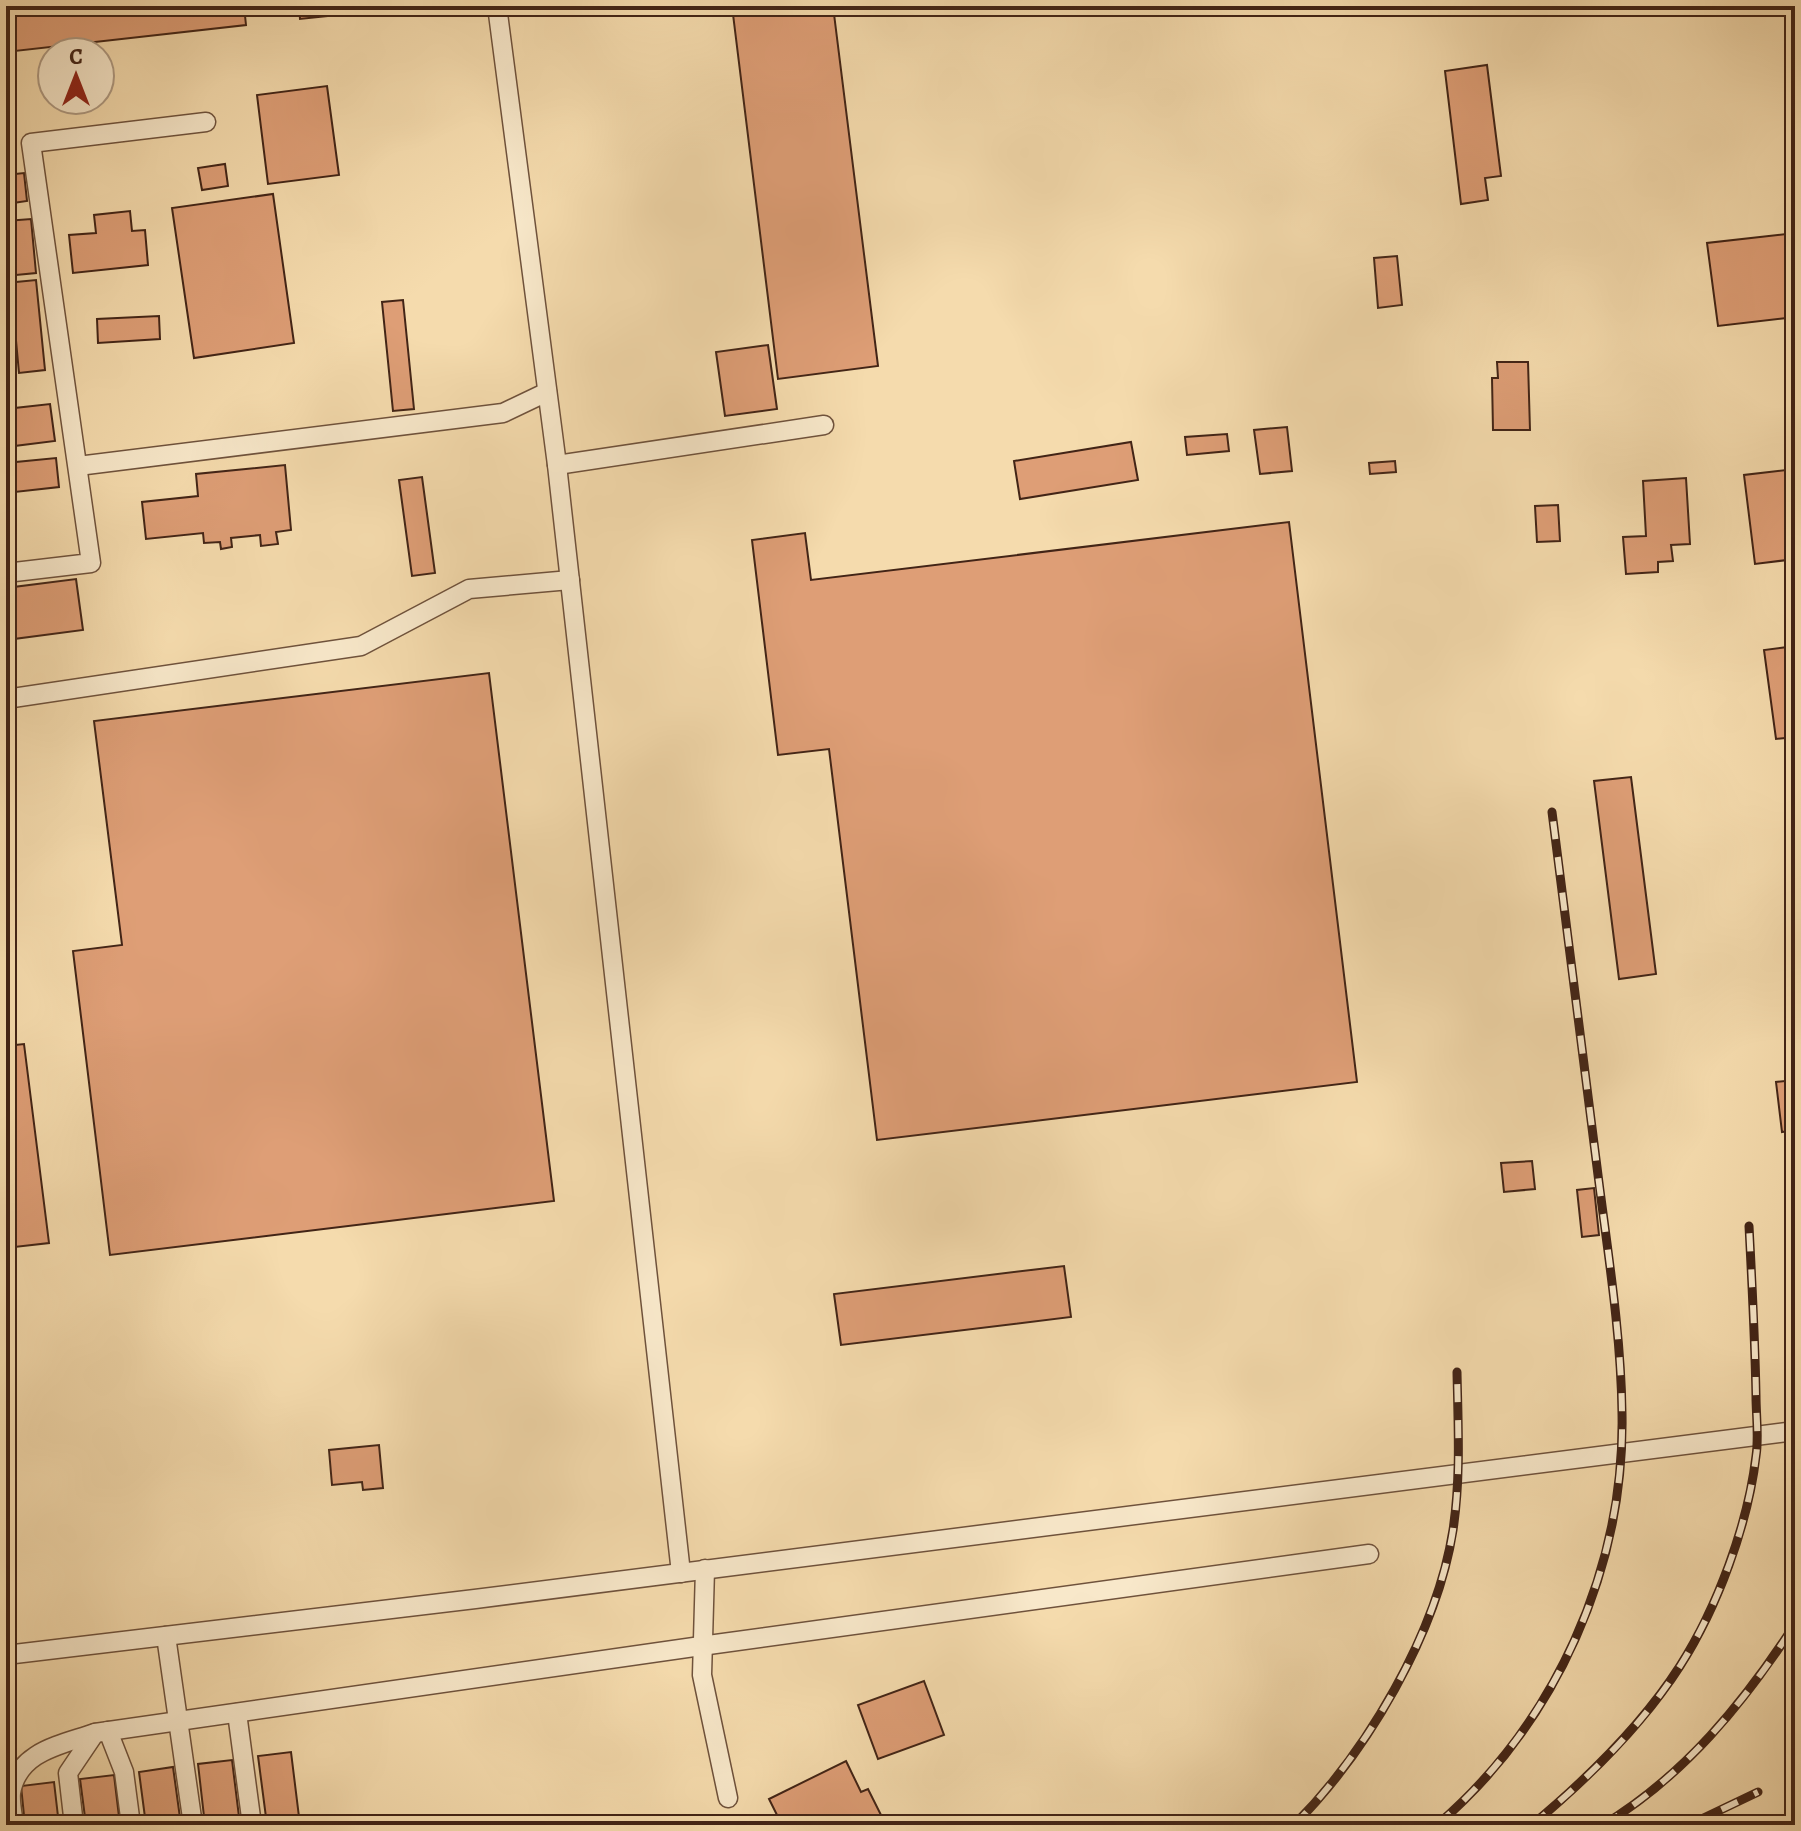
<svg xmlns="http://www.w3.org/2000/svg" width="1801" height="1831" viewBox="0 0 1801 1831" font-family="Alegreya,serif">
	<rect width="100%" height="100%" fill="#f5dbad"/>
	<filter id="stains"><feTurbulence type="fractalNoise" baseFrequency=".0025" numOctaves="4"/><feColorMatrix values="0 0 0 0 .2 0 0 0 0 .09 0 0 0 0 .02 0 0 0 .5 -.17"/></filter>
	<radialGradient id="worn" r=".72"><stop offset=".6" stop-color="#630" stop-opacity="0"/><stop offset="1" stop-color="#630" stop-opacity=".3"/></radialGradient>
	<g fill="#de9e76" stroke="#422416" stroke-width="2">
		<path d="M 9,6 L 244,6 L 246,25 L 15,51 Z"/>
		<path d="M 299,6 L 345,6 L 346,14 L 300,19 Z"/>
		<path d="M 732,6 L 833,6 L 878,366 L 778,379 Z"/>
		<path d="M 1487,65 L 1501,176 L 1485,178 L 1488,200 L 1461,204 L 1445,71 Z"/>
		<path d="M 327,86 L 339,175 L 268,184 L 257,95 Z"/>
		<path d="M 225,164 L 228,186 L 202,190 L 198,168 Z"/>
		<path d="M 24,173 L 27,201 L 6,204 L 6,175 Z"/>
		<path d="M 273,194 L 294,343 L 194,358 L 172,208 Z"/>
		<path d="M 130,211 L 132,231 L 145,230 L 148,265 L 73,273 L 69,235 L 96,233 L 94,215 Z"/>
		<path d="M 31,219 L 36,273 L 6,276 L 6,221 Z"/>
		<path d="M 1795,233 L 1795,317 L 1718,326 L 1707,243 Z"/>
		<path d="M 1397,256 L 1402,305 L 1378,308 L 1374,258 Z"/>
		<path d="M 36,280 L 45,370 L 19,373 L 13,308 L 6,308 L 6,283 Z"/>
		<path d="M 403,300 L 414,409 L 393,411 L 382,302 Z"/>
		<path d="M 159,316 L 160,339 L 98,343 L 97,319 Z"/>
		<path d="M 768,345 L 777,409 L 725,416 L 716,352 Z"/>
		<path d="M 1497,362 L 1528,362 L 1530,430 L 1493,430 L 1492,378 L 1498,378 Z"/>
		<path d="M 50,404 L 55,441 L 6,447 L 6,409 Z"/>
		<path d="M 1287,427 L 1292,471 L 1260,474 L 1254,430 Z"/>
		<path d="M 1227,434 L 1229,451 L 1187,455 L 1185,437 Z"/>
		<path d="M 1131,442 L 1138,480 L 1020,499 L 1014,461 Z"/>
		<path d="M 56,458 L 59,487 L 6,493 L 6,463 Z"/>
		<path d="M 1395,461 L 1396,472 L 1370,474 L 1369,463 Z"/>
		<path d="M 285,465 L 291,530 L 276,532 L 278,544 L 261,546 L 260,535 L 231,538 L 232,547 L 221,549 L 220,542 L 204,543 L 203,533 L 146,539 L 142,502 L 198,496 L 196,474 Z"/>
		<path d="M 1795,469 L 1795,559 L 1755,564 L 1744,475 Z"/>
		<path d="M 422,477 L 435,573 L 412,576 L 399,480 Z"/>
		<path d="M 1686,478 L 1690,544 L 1671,545 L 1673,561 L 1658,562 L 1658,572 L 1626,574 L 1623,537 L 1646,536 L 1643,481 Z"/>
		<path d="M 1558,505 L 1560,541 L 1537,542 L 1535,506 Z"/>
		<path d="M 1289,522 L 1357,1082 L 877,1140 L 829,749 L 778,755 L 752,540 L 805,533 L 811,580 Z"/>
		<path d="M 76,579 L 83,630 L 6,640 L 6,588 Z"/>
		<path d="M 1795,646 L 1795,737 L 1776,739 L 1764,650 Z"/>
		<path d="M 489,673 L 554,1201 L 110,1255 L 73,951 L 122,945 L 94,721 Z"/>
		<path d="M 1631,777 L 1656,974 L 1619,979 L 1594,781 Z"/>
		<path d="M 24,1044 L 49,1243 L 6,1248 L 6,1046 Z"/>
		<path d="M 1795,1080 L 1795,1130 L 1782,1132 L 1776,1082 Z"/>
		<path d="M 1532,1161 L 1535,1189 L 1504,1192 L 1501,1163 Z"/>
		<path d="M 1594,1188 L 1599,1235 L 1582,1237 L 1577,1190 Z"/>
		<path d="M 1064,1266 L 1071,1317 L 841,1345 L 834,1294 Z"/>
		<path d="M 379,1445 L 383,1488 L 363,1490 L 362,1482 L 332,1485 L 329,1450 Z"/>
		<path d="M 924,1681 L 944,1735 L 878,1759 L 858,1705 Z"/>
		<path d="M 291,1752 L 300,1825 L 267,1825 L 258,1756 Z"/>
		<path d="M 232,1760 L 240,1825 L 205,1825 L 198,1764 Z"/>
		<path d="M 846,1761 L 861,1792 L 868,1789 L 886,1825 L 782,1825 L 769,1799 Z"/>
		<path d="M 173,1767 L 181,1825 L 146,1825 L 139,1772 Z"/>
		<path d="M 114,1775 L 120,1825 L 86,1825 L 80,1779 Z"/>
		<path d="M 54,1782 L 59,1825 L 25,1825 L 21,1786 Z"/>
	</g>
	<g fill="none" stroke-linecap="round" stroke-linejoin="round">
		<g stroke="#6f523c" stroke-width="21">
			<g id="minor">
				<path d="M 497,6 L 557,465 L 681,1573"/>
				<path d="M 557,465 L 824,425"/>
				<path d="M 78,466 L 503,413 L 547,392"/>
				<path d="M 6,573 L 91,563 L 31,143 L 206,122"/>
				<path d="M 6,699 L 361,646 L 469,589 L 570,580"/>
				<path d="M 705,1569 L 702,1675 L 728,1798"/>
				<path d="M 166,1636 L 193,1825"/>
				<path d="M 6,1655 L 475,1599 L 1795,1431"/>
				<path d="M 237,1713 L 252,1825"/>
				<path d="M 108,1731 L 124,1772 L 131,1825"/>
				<path d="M 14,1825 C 13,1815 10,1803 11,1793 C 18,1751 61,1745 95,1733 L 701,1646 L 1369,1554"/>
				<path d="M 74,1825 L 68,1773 L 95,1733"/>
			</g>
		</g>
		<use href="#minor" stroke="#f8e8ca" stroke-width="18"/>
		<g stroke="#422416" stroke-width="9">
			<g id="rail">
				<path d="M 6,1576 L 9,1655 L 6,1741"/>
				<path d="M 1294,1825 C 1367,1752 1437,1633 1453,1530 C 1461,1477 1458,1424 1457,1372"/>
				<path d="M 1437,1825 C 1555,1724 1625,1569 1622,1413 C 1621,1331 1607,1248 1597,1167 C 1582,1049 1567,930 1552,812"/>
				<path d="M 1532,1825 C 1587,1779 1641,1727 1680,1666 C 1717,1608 1748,1525 1756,1456 C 1759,1437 1756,1415 1756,1396 C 1755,1339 1752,1283 1749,1226"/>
				<path d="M 1603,1825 C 1684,1776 1744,1703 1795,1624"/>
				<path d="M 1689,1825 L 1758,1792"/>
			</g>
		</g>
		<use href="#rail" stroke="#f8e8ca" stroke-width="6" stroke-dasharray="18" stroke-linecap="butt"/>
	</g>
	<rect width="1801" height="1831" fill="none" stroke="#f5dbad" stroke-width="32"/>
	<rect x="8" y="8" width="1785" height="1815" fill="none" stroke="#422416" stroke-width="4"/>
	<rect x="16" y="16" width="1769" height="1799" fill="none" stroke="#422416" stroke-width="2"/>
	<g transform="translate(76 76)"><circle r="38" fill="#f8e8ca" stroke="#af9a82" stroke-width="2"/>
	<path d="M0-6L14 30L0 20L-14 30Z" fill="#8f2418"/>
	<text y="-12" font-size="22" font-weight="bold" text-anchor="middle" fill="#422416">С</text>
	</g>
	<rect width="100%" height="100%" filter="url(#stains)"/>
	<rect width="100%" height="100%" fill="url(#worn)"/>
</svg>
